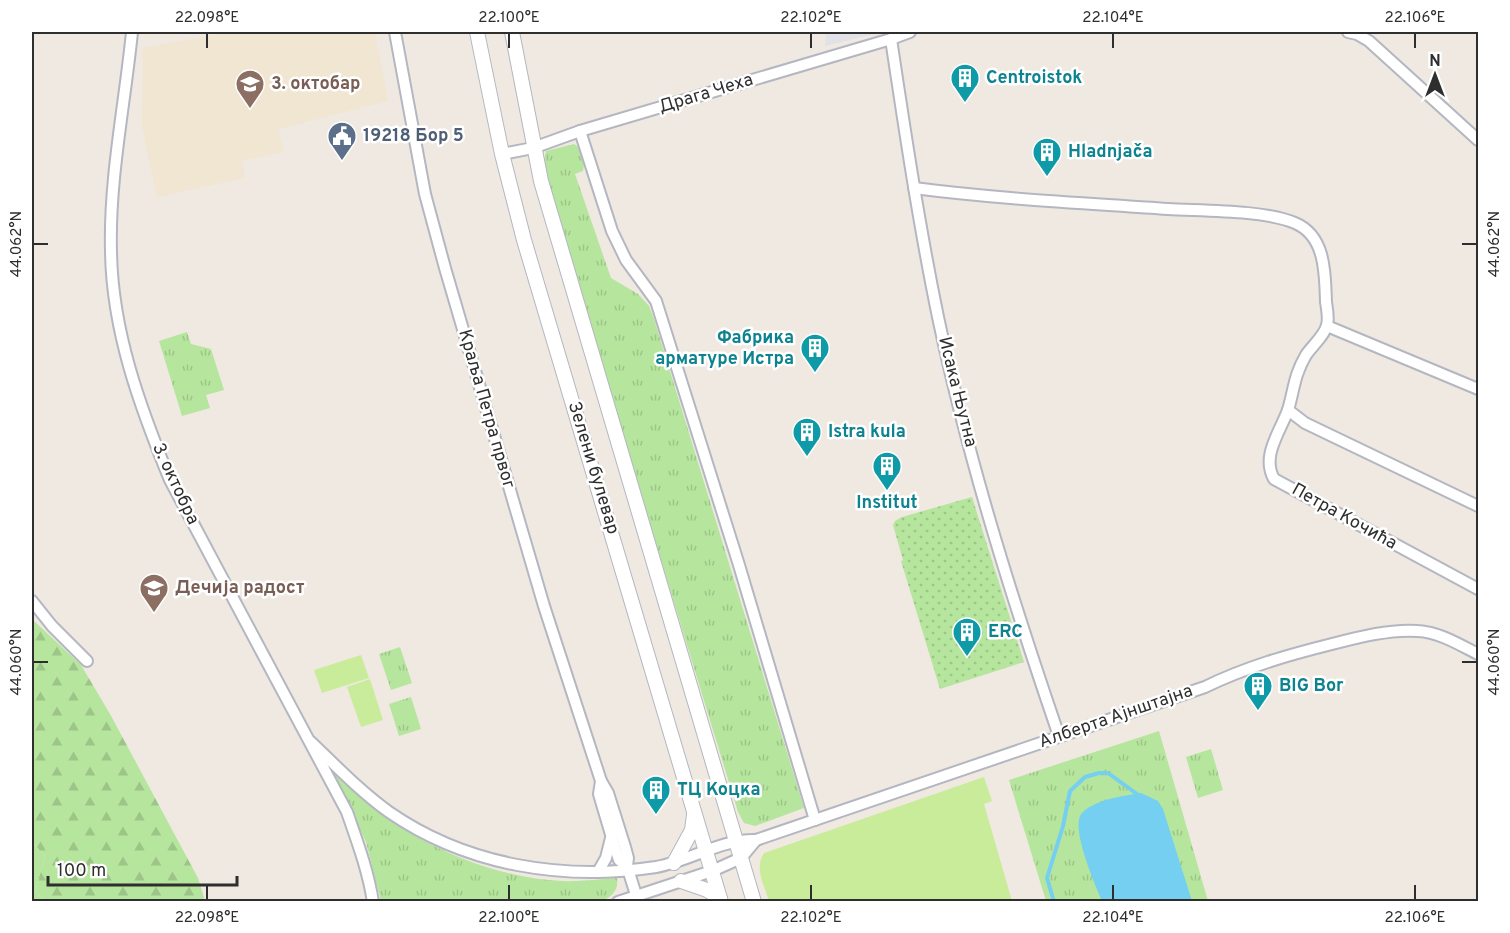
<svg xmlns="http://www.w3.org/2000/svg" width="1510" height="933" viewBox="0 0 1510 933" font-family="Overpass,sans-serif">
	<defs>
		<pattern id="grass-dots" width="8" height="8" patternUnits="userSpaceOnUse" patternTransform="scale(1.5)"><rect width="8" height="8" fill="#b6e59e"/><path d="M2 2h.1M6 6h.1" fill="none" stroke="#9dc588" stroke-width="1.8" stroke-linecap="round"/></pattern>
		<pattern id="forest-firs" width="22" height="20" patternUnits="userSpaceOnUse" patternTransform="scale(1.5)"><rect width="22" height="20" fill="#b6e59e"/><path d="M5 1l3.5 6h-7zM16 11l3.5 6h-7z" fill="#9dc588"/></pattern>
		<pattern id="park-tufts" width="24" height="20" patternUnits="userSpaceOnUse" patternTransform="scale(1.5)"><rect width="24" height="20" fill="#b6e59e"/><path d="M3 7l-1-3M5 7V3M7 7l1-3M15 17l-1-3M17 17v-4M19 17l1-3" fill="none" stroke="#9dc588"/></pattern>
	</defs>
	<rect width="100%" height="100%" fill="#efe9e1"/>
	<path fill="#e3e1e8" d="M 826,32 L 883,32 L 825,46 Z"/>
	<path fill="#f0e6d1" d="M 229,32 L 375,32 L 388,101 L 278,129 L 284,152 L 241,161 L 245,178 L 157,197 L 142,126 L 143,48 Z"/>
	<path fill="url(#grass-dots)" d="M 972,497 L 1024,662 L 940,689 L 901,561 L 903,560 L 893,525 L 895,521 L 902,517 Z"/>
	<path fill="url(#forest-firs)" d="M 32,619 L 81,665 L 110,714 L 198,878 L 205,901 L 46,901 L 35,892 L 45,856 L 32,842 Z"/>
	<g fill="url(#park-tufts)">
		<path d="M 574,144 C 584,150 585,160 583,171 L 575,174 L 611,278 L 638,294 L 649,306 L 654,319 L 804,808 L 755,826 L 744,823 L 738,812 L 545,180 L 543,166 L 546,151 Z"/>
		<path d="M 187,332 L 191,344 L 211,349 L 224,390 L 206,395 L 210,408 L 182,416 L 159,341 Z"/>
		<path d="M 400,647 L 412,683 L 391,690 L 379,654 Z"/>
		<path d="M 411,697 L 421,729 L 399,736 L 389,704 Z"/>
		<path d="M 1159,731 L 1208,901 L 1046,901 L 1009,780 Z"/>
		<path d="M 1211,749 L 1223,790 L 1198,798 L 1186,757 Z"/>
		<path d="M 332,772 C 352,789 372,807 393,822 C 440,854 505,879 562,881 C 580,882 599,879 617,878 C 619,890 612,897 601,901 L 381,901 L 366,842 Z"/>
		<path d="M 32,842 L 45,856 L 35,892 L 46,901 L 32,901 Z"/>
	</g>
	<g fill="#c9ec9a">
		<path d="M 361,655 L 369,678 L 322,693 L 314,670 Z"/>
		<path d="M 370,679 L 383,720 L 361,727 L 347,687 Z"/>
		<path d="M 984,777 L 992,801 L 984,804 L 1012,901 L 769,901 C 764,885 754,868 764,853 Z"/>
	</g>
	<path fill="#75cff0" d="M 1141,793 L 1158,801 L 1163,809 L 1192,901 L 1102,901 C 1096,886 1068,824 1083,812 C 1097,799 1123,796 1141,793 Z"/>
	<g fill="none" stroke-linecap="round" stroke-linejoin="round">
		<path stroke="#75cff0" stroke-width="4" d="M 1054,902 L 1047,878 L 1063,826 L 1070,791 L 1085,777 L 1099,773 L 1108,773 L 1137,794"/>
		<g stroke="#b4b7c1" stroke-width="14">
			<g id="minor">
				<path d="M 132,32 C 125,103 109,179 111,251 C 112,331 140,407 170,480 L 347,812 C 357,841 368,870 373,902"/>
				<path d="M 395,32 L 425,194 L 445,268 L 544,606 L 601,781 L 608,793 L 625,847 L 628,858 L 627,866 L 636,895"/>
				<path d="M 1348,32 L 1357,34 L 1369,41 L 1478,140"/>
				<path d="M 891,39 C 905,132 919,225 938,317 C 968,459 1012,599 1059,736"/>
				<path d="M 580,131 L 612,231 L 626,260 L 656,301 L 739,565 L 815,820"/>
				<path d="M 502,154 L 533,148 L 580,131 L 891,39 L 910,32"/>
				<path d="M 914,188 C 999,199 1083,203 1168,209 C 1202,211 1265,210 1295,223 C 1326,236 1325,274 1326,302 C 1327,309 1329,319 1327,325 C 1325,335 1312,346 1306,355 C 1294,375 1294,390 1288,410 C 1280,432 1261,456 1274,479 L 1478,589"/>
				<path d="M 1327,326 L 1478,389"/>
				<path d="M 1288,410 L 1305,423 L 1478,506"/>
				<path d="M 32,601 L 52,626 L 87,661"/>
				<path d="M 311,742 C 336,766 361,792 389,812 C 467,866 564,881 656,867 C 690,861 721,839 756,840 L 1205,687 C 1246,667 1288,655 1332,644 C 1359,637 1390,629 1418,631 C 1439,632 1460,645 1478,654"/>
				<path d="M 601,781 L 599,794 L 615,848 L 619,860 L 627,866"/>
				<path d="M 598,872 L 606,858 L 611,838"/>
				<path d="M 618,902 L 712,871 L 741,858 L 756,840"/>
			</g>
		</g>
		<g stroke="#b4b7c1" stroke-width="16">
			<g id="tertiary">
				<path d="M 477,32 L 502,154 L 524,240 L 721,902"/>
				<path d="M 512,32 L 541,181 L 754,902"/>
				<path d="M 674,863 L 692,830 L 694,815"/>
				<path d="M 681,881 L 707,890 L 720,898"/>
			</g>
		</g>
		<use href="#minor" stroke="#fff" stroke-width="10"/>
		<use href="#tertiary" stroke="#fff" stroke-width="14"/>
	</g>
	<path fill="none" stroke="#2e2e2e" stroke-width="2" d="M 207,33 L 207,48M 509,33 L 509,48M 811,33 L 811,48M 1113,33 L 1113,48M 1415,33 L 1415,48M 33,244 L 48,244M 1462,244 L 1477,244M 33,662 L 48,662M 1462,662 L 1477,662M 207,885 L 207,900M 509,885 L 509,900M 811,885 L 811,900M 1113,885 L 1113,900M 1415,885 L 1415,900"/>
	<defs>
		<g id="building-pin" transform="scale(1.5)"><path d="M0 17L-7.5 6A9.5 9.5 0 1 1 7.5 6Z" fill="#0f9aa8" stroke="#fff"/><path d="M-4-6H4V6H1V3H-1V6H-4ZM-2.5-4.3h1.7v1.8h-1.7ZM.8-4.3h1.7v1.8H.8ZM-2.5-1h1.7V.8h-1.7ZM.8-1h1.7V.8H.8Z" fill="#fff"/></g>
		<g id="school-pin" transform="scale(1.5)"><path d="M0 17L-7.5 6A9.5 9.5 0 1 1 7.5 6Z" fill="#8d6e63" stroke="#fff"/><path d="M0-5L7-2L0 1L-7-2ZM-4 1L0 2.5L4 1V4Q0 6-4 4Z" fill="#fff"/></g>
		<g id="civic-pin" transform="scale(1.5)"><path d="M0 17L-7.5 6A9.5 9.5 0 1 1 7.5 6Z" fill="#5c6f8a" stroke="#fff"/><path d="M-.6-6.5H3V-4.5H.6V-3L4-1V1h2V6H-6V1h2V-1L-.6-3ZM-1.2 2.5V6h2.4V2.5Z" fill="#fff"/></g>
	</defs>
	<g fill-rule="evenodd">
		<use href="#building-pin" x="965" y="78"/>
		<use href="#school-pin" x="250" y="84"/>
		<use href="#civic-pin" x="342" y="136"/>
		<use href="#building-pin" x="1047" y="152"/>
		<use href="#building-pin" x="815" y="348"/>
		<use href="#building-pin" x="807" y="432"/>
		<use href="#building-pin" x="887" y="466"/>
		<use href="#school-pin" x="154" y="588"/>
		<use href="#building-pin" x="967" y="632"/>
		<use href="#building-pin" x="1258" y="686"/>
		<use href="#building-pin" x="656" y="790"/>
	</g>
	<g text-anchor="middle" dominant-baseline="central" stroke-width="5" stroke-linejoin="round" paint-order="stroke">
		<g font-size="18" font-weight="bold" fill="#0d838f" stroke="#fff" text-anchor="start">
			<text x="986" y="78">Centroistok</text>
			<text x="1068" y="152">Hladnjača</text>
			<text x="794" y="338" text-anchor="end">Фабрика<tspan x="794" dy="21">арматуре Истра</tspan></text>
			<text x="828" y="432">Istra kula</text>
			<text x="887" y="503" text-anchor="middle">Institut</text>
			<text x="988" y="632">ERC</text>
			<text x="1279" y="686">BIG Bor</text>
			<text x="677" y="790">ТЦ Коцка</text>
		</g>
		<g font-size="18" font-weight="bold" fill="#785e54" stroke="#fff" text-anchor="start">
			<text x="271" y="84">3. октобар</text>
			<text x="175" y="588">Дечија радост</text>
		</g>
		<g font-size="18" fill="#2e2e2e" stroke="#fff">
			<text transform="translate(706 94) rotate(-17)">Драга Чеха</text>
			<text transform="translate(957 392) rotate(76)">Исака Њутна</text>
			<text transform="translate(486 409) rotate(74)">Краља Петра првог</text>
			<text transform="translate(593 468) rotate(73)">Зелени булевар</text>
			<text transform="translate(175 484) rotate(65)">3. октобра</text>
			<text transform="translate(1344 517) rotate(29)">Петра Кочића</text>
			<text transform="translate(1116 717) rotate(-19)">Алберта Ајнштајна</text>
		</g>
		<g font-size="18" font-weight="bold" fill="#4e5e75" stroke="#fff" text-anchor="start">
			<text x="363" y="136">19218 Бор 5</text>
		</g>
	</g>
	<rect width="1510" height="933" fill="none" stroke="#ffffff" stroke-width="66"/>
	<g transform="translate(1435 75)" stroke="#ffffff" stroke-width="4.5" paint-order="stroke">
	<path d="M0-4.5L10 22L0 15L-10 22Z" fill="#2e2e2e"/>
	<text y="-9" font-size="16" font-weight="bold" text-anchor="middle" fill="#2e2e2e">N</text>
	</g>
	<path d="M48 876v9h189v-9" fill="none" stroke="#2e2e2e" stroke-width="3"/>
	<text x="57" y="876" font-size="18" fill="#2e2e2e" stroke="#ffffff" stroke-width="4.5" paint-order="stroke">100 m</text>
	<rect x="33" y="33" width="1444" height="867" fill="none" stroke="#2e2e2e" stroke-width="2"/>
	<g font-size="15" text-anchor="middle" fill="#2e2e2e">
		<text x="207" y="22">22.098°E</text>
		<text x="509" y="22">22.100°E</text>
		<text x="811" y="22">22.102°E</text>
		<text x="1113" y="22">22.104°E</text>
		<text x="1415" y="22">22.106°E</text>
		<text transform="translate(16 244) rotate(-90)" y="5">44.062°N</text>
		<text transform="translate(1494 244) rotate(-90)" y="5">44.062°N</text>
		<text transform="translate(16 662) rotate(-90)" y="5">44.060°N</text>
		<text transform="translate(1494 662) rotate(-90)" y="5">44.060°N</text>
		<text x="207" y="922">22.098°E</text>
		<text x="509" y="922">22.100°E</text>
		<text x="811" y="922">22.102°E</text>
		<text x="1113" y="922">22.104°E</text>
		<text x="1415" y="922">22.106°E</text>
	</g>
</svg>
